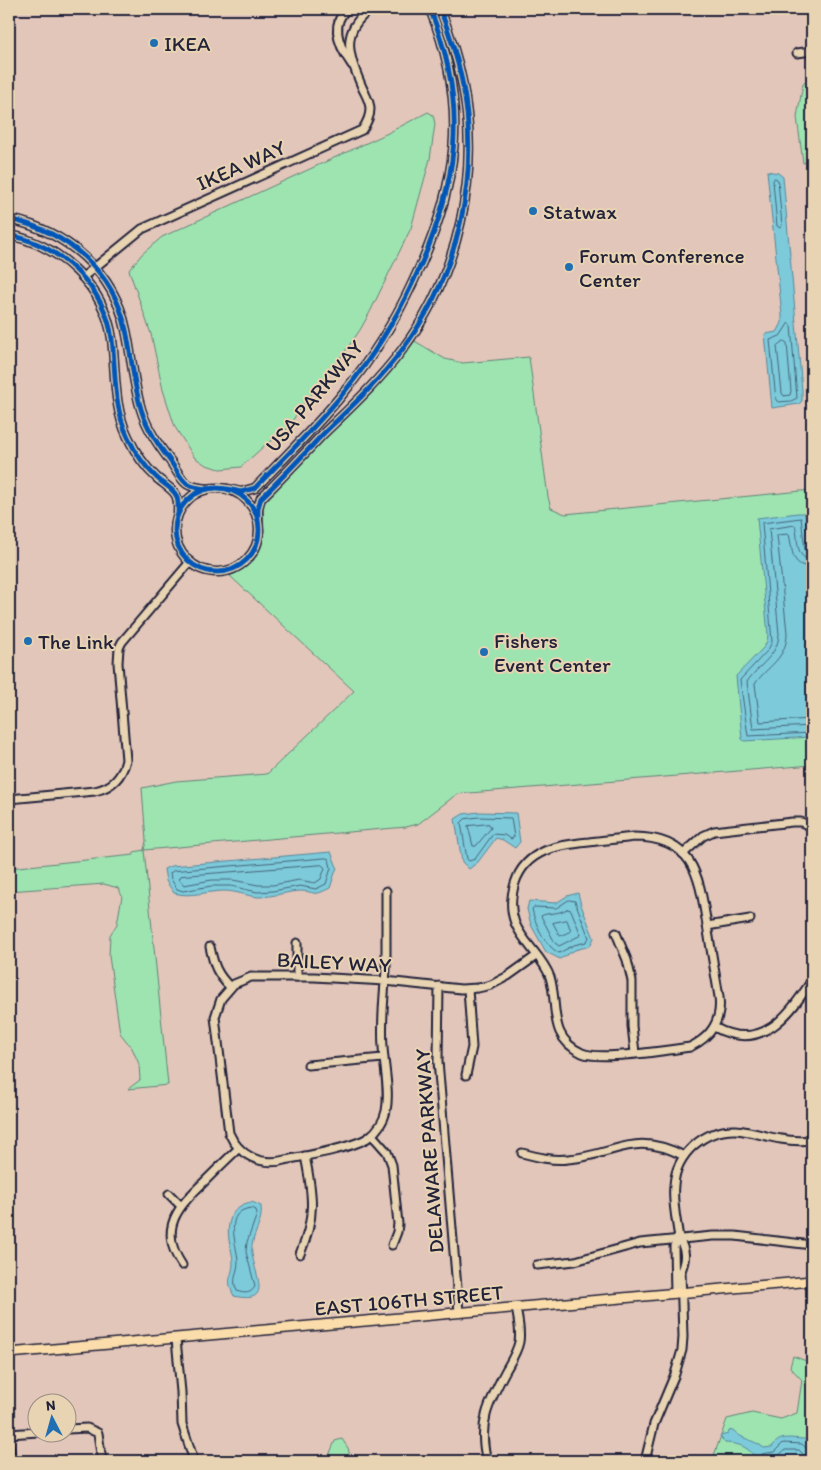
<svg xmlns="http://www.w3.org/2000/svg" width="821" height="1470" viewBox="0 0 821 1470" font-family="Itim,sans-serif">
	<rect width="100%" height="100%" fill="#e2c6ba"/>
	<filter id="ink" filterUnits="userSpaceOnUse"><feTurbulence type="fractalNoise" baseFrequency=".02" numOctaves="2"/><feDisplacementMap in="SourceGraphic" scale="10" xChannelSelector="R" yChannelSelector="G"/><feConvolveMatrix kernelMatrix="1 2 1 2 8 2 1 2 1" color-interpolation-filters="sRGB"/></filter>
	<g filter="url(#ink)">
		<g fill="#9ee4b1" stroke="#608376">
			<path d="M 812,77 L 812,161 L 803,163 L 797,117 L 803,84 Z"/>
			<path d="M 428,112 L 433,115 L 435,124 L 430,159 L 411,228 L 370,312 L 360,330 L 336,364 L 301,407 L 286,431 L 264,446 L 241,467 L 220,469 L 206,465 L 194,457 L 175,427 L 163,390 L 151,334 L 129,270 L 142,254 L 162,237 L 386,134 Z"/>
			<path d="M 413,340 L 445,359 L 463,363 L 529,357 L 548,497 L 551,508 L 565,514 L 812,490 L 812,765 L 457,794 L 418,824 L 406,827 L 144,850 L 168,1085 L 128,1089 L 140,1080 L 139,1064 L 132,1048 L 120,1033 L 109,956 L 110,935 L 117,924 L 122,896 L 118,888 L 104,884 L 9,891 L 9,868 L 134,855 L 134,852 L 144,850 L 146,841 L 142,788 L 176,781 L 267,774 L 354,691 L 230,576 C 268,557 264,541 263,504 L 391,370 Z"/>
			<path d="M 793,1356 L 809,1362 L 812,1362 L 812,1461 L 712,1461 L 727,1419 L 752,1413 L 781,1419 L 797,1413 L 802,1380 L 790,1367 Z"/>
			<path d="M 342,1439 L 348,1448 L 351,1461 L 329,1461 L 330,1453 L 335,1441 Z"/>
		</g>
		<g fill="#7ccada" stroke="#58879a">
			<path d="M 767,171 L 778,173 L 783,177 L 802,390 L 802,401 L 799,404 L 772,408 L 765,334 L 777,332 L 782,323 L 782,315 Z"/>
			<path d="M 798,513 L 805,513 L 812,571 L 812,737 L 744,741 L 742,739 L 736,676 L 764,647 L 767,641 L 768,635 L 757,518 Z"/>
			<path d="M 479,812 L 516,813 L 520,842 L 515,848 L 503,840 L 496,838 L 478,862 L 469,869 L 462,862 L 455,819 L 463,814 Z"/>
			<path d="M 331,852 L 337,867 L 330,888 C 312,897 318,892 301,891 C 289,891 273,897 258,897 C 247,896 236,891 224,891 C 207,891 190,898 174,893 L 166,881 L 164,869 L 171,866 Z"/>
			<path d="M 578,893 L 581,905 L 594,938 L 590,946 L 575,950 L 560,959 L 546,952 L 531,925 L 527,909 L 529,901 L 556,903 L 567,896 Z"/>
			<path d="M 252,1202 L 261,1206 C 263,1223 254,1231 252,1246 C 249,1267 279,1306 234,1296 C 225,1278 232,1280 233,1263 C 233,1254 230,1247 229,1240 C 226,1221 233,1204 252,1202 Z"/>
			<path d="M 733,1430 C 742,1440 753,1439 764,1448 L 772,1447 C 780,1434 791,1439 805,1439 L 811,1447 L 812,1446 L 812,1461 L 758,1461 C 748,1447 742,1444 725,1443 L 720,1436 L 728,1434 L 729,1431 Z"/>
		</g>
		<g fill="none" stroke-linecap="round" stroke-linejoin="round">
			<g stroke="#46657b" stroke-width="1">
				<path d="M 775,178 L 778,180 L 782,226 L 780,228 L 777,226 L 773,181 Z"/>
				<path d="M 789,323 L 791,326 L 797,398 L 791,401 L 778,402 L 776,400 L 770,340 L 780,336 Z"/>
				<path d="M 784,341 L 787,343 L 791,391 L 790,395 L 784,396 L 782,393 L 777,346 Z"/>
				<path d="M 812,554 L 808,553 L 805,550 L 801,518 L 762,523 L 772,642 L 768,650 L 740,680 L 748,736 L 812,733"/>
				<path d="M 812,560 C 794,559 799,538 795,525 L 769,529 L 779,634 C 778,656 758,665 747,682 L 753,729 L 812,726"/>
				<path d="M 812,567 C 790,567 793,550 789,534 L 777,535 L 787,633 C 787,659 767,666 755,684 L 760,722 L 812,719"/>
				<path d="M 479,817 L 511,818 L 514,837 L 511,839 L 504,835 L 493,834 L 475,859 L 469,861 L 467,859 L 461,823 L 465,819 Z"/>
				<path d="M 489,824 L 491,828 L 476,846 L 473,846 L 468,826 Z"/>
				<path d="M 326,858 L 329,859 L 331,868 L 326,884 L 316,889 L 300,886 L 273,891 L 257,892 L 231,886 L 211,886 L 183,891 L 177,889 L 171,879 L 170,873 L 173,871 Z"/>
				<path d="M 322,865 L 325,868 L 321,879 L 315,883 L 299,880 L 273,885 L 258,885 L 233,880 L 212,880 L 184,885 L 179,879 L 181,876 Z"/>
				<path d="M 569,900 L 575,901 L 589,938 L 586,942 L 574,945 L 559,953 C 545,946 535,924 532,909 L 534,907 L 556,908 Z"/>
				<path d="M 567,909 L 571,910 L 581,935 L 559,946 L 555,943 L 541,916 C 548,912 557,915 567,909 Z"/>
				<path d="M 567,920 L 571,931 L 560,936 L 553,923 Z"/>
				<path d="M 252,1208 L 256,1210 L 257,1214 L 247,1242 L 246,1252 L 255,1286 C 252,1294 244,1294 237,1291 C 231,1279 238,1273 238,1261 C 237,1243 222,1210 252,1208 Z"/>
				<path d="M 762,1461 L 762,1454 L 774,1452 L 783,1443 L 802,1444 L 808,1450 L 812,1451"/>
				<path d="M 768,1461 L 770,1459 L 778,1456 L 785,1450 L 799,1450 L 805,1456 L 812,1457"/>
			</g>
			<g stroke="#22223b" stroke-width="11">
				<g id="minor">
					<path d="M 347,9 C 329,25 340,48 352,65"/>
					<path d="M 797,53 L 812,51"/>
					<path d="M 9,219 C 66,231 114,271 126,330 C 132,357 133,383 141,409 C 147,429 159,446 171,462 C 184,482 183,487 208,489"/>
					<path d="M 9,235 C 60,245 105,287 112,339 C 116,372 113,406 128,437 C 135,452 144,466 156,477 C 162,483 172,488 176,495 C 179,501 178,507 178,514"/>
					<path d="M 83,277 L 142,229 L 362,130 C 367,123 370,117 370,109 C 370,101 365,94 362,87 C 349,56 339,31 371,9"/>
					<circle cx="217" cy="530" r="42"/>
					<path d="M 228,489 L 241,492 L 255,488 C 286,456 317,426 345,391 C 372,358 395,321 413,282 C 458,188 470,107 430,9"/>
					<path d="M 258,520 L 258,508 L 261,498 C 283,477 303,455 324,433 C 351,407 379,381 402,350 C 459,274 481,175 462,81 C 457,56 449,32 440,9"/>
					<path d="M 9,799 L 95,791 C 113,787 122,777 126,760 L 118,663 L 119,648 L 122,642 L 190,562"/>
					<path d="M 634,837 C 695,837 699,877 707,925 C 711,949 715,973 719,997 C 722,1020 711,1037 690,1047 C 668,1050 600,1061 582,1053 C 547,1037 559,1006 550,977 C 543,957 523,943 515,923 C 510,910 511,896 515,883 C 526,849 559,845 589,842 C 604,840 619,839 634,837 Z"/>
					<path d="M 683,854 L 703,836 L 714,831 L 792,822 L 801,822 L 812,827"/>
					<path d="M 386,891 L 386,970 C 384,996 381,1021 383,1047 C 384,1067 390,1091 386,1111 C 384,1121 377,1131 369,1137 C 354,1148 305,1156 285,1160 C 261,1166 239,1156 229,1133 L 215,1017 L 221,999 L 234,984 L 251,977 L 314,977 L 385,981 L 461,989 L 478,988 L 491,985 L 508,976 L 536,956"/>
					<path d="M 707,926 L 750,919"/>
					<path d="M 616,933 L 627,960 L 632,981 L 632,1026 L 635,1053"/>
					<path d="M 297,943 L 297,977"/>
					<path d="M 210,947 C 214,966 217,974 230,987"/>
					<path d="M 439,986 L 438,1061 L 459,1312"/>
					<path d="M 714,1027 C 761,1053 789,1016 812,980"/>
					<path d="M 308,1065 L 383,1058"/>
					<path d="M 466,1075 L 472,1047 L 468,989"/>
					<path d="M 372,1135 L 387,1152 L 392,1165 L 398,1224 L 397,1232 L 392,1245"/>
					<path d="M 522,1153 C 537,1157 553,1161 568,1159 C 617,1155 633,1130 684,1156"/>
					<path d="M 169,1194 L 180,1205"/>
					<path d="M 300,1254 C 316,1217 313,1195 305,1156"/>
					<path d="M 182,1265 C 157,1228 179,1206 205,1181 C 216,1170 227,1159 239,1148"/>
					<path d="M 537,1265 L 575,1261 L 640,1243 L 713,1236 L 735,1236 L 812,1245"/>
					<path d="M 675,1293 L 674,1246 L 679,1239"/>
					<path d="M 176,1339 L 181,1392 L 182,1424 L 194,1461"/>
					<path d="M 68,1429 L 87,1428 L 98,1433 L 102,1461"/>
					<path d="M 9,1434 L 38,1432"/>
					<path d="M 9,1442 L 11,1461"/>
					<path d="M 487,1461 C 477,1424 489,1402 506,1370 C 511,1361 517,1352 519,1342 C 521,1331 518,1319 516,1308"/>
					<path d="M 645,1461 L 654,1424 L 675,1374 L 682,1350 L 683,1337 L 681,1271 C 686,1259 686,1250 679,1239 C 677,1222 672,1203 674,1185 C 676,1154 704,1129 736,1130 C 751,1131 766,1137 781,1139 C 792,1141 802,1141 812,1140"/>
				</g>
			</g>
			<g stroke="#22223b" stroke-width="12">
				<path id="major" d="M 9,1353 L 812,1281"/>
			</g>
			<use href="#minor" stroke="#e8d3b2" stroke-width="7"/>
			<use href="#major" stroke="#fbddab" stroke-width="9"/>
			<g stroke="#e8d3b2" stroke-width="8">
				<g id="cycleway">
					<path d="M 9,219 C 66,231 114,271 126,330 C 132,357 133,383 141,409 C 147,429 159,446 171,462 C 184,482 183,487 208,489"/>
					<path d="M 9,235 C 60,245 105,287 112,339 C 116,372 113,406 128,437 C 135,452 144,466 156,477 C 162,483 172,488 176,495 C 179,501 178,507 178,514"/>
					<circle cx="217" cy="530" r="42"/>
					<path d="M 228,489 L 241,492 L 255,488 C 286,456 317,426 345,391 C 372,358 395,321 413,282 C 458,188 470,107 430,9"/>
					<path d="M 258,520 L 258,508 L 261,498 C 283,477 303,455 324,433 C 351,407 379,381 402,350 C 459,274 481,175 462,81 C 457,56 449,32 440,9"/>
				</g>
			</g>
			<use href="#cycleway" stroke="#0057b8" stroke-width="5"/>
		</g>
	</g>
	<g fill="#1f6fb2" stroke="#e8d3b2" stroke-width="2">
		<circle cx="154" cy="43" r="5"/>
		<circle cx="533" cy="211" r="5"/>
		<circle cx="569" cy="267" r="5"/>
		<circle cx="28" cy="641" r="5"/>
		<circle cx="484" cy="652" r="5"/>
	</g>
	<g text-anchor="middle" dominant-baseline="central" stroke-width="4" stroke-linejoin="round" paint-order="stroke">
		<g font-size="21" fill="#22223b" stroke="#e8d3b2" text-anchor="start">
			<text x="164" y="43">IKEA</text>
			<text x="543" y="211">Statwax</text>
			<text x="579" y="255">Forum Conference<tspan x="579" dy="24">Center</tspan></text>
			<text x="494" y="640">Fishers<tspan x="494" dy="24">Event Center</tspan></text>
			<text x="38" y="641">The Link</text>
		</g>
		<g font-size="21" fill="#22223b" stroke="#e8d3b2">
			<text transform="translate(241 165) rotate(-24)">IKEA WAY</text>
			<text transform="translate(314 396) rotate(-50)">USA PARKWAY</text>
			<text transform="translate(334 962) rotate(3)">BAILEY WAY</text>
			<text transform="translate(429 1151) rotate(-94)">DELAWARE PARKWAY</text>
			<text transform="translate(409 1300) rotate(-5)">EAST 106TH STREET</text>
		</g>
	</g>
	<rect width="821" height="1470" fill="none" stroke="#e8d3b2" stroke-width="30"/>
	<rect x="15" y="15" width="791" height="1440" fill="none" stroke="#22223b" stroke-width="2" filter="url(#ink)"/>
	<g transform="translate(52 1418) rotate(354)"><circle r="24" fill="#e8d3b2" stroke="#998c82"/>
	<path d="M0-4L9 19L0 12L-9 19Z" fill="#1f6fb2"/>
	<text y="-8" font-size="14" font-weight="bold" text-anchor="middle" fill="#22223b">N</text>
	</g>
</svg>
